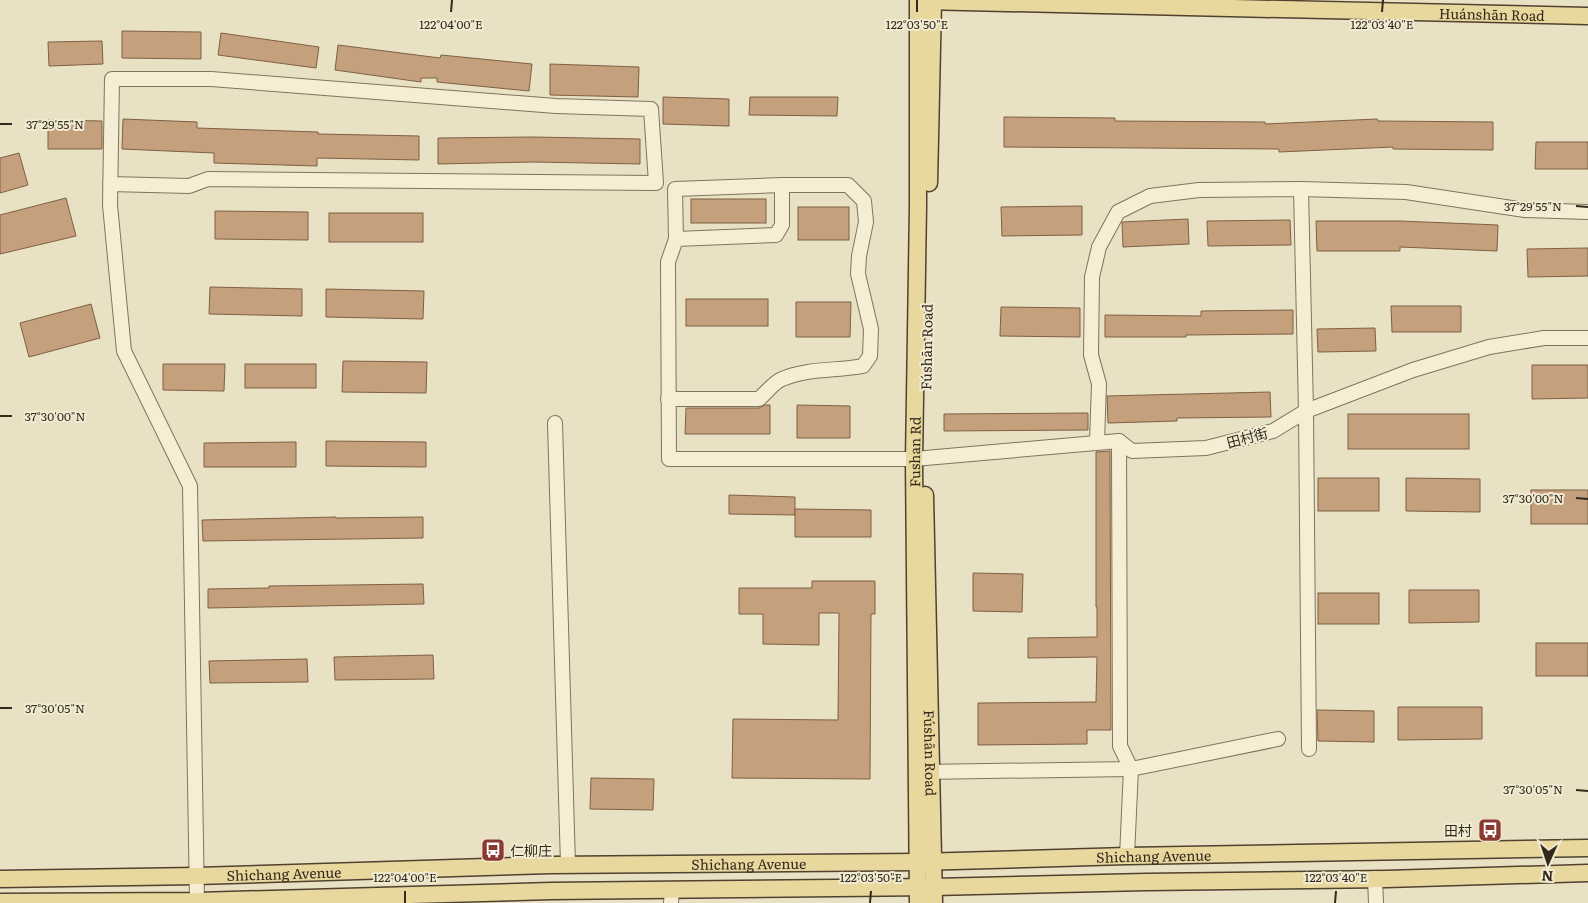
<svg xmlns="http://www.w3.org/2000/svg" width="1588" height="903" viewBox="0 0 1588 903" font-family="Literata,'Noto Sans SC',serif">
	<rect width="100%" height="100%" fill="#e9e1c3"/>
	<g fill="#c4a07c" stroke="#7e6044">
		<path d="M 122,31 L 201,32 L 201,59 L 122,58 Z"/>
		<path d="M 221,33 L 319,47 L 316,68 L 218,55 Z"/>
		<path d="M 102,41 L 103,64 L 49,66 L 48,42 Z"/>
		<path d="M 338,45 L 440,58 L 441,55 L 532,64 L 529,91 L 437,82 L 437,78 L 421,78 L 421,82 L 335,70 Z"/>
		<path d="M 550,64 L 639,67 L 638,97 L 550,95 Z"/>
		<path d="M 663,97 L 729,99 L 729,126 L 663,124 Z"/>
		<path d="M 750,97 L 838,97 L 837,116 L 749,115 Z"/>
		<path d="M 1004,117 L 1115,118 L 1115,121 L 1265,122 L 1265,124 L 1377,119 L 1378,121 L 1493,122 L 1493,150 L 1393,149 L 1393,147 L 1279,152 L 1279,149 L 1004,147 Z"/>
		<path d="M 123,119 L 197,122 L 197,128 L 318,132 L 318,134 L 419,136 L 419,160 L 317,158 L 317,166 L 214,163 L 214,153 L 122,149 Z"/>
		<path d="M 48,120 L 102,121 L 102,149 L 48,149 Z"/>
		<path d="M 534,137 L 640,139 L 640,164 L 534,162 L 438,164 L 438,138 Z"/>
		<path d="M 1536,142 L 1588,142 L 1588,169 L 1535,169 Z"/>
		<path d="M 19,153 L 28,185 L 0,193 L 0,158 Z"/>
		<path d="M 66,198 L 76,236 L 0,254 L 0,215 Z"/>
		<rect x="691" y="199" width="75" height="24"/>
		<path d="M 1082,206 L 1082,235 L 1002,236 L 1001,207 Z"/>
		<rect x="798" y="207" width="51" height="33"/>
		<path d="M 215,211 L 308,212 L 308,240 L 215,239 Z"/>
		<rect x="329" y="213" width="94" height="29"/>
		<path d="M 1188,219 L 1189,244 L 1123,247 L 1122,222 Z"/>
		<path d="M 1290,220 L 1291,245 L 1208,246 L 1207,221 Z"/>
		<path d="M 1316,221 L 1400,221 L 1498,225 L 1497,251 L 1400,247 L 1400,251 L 1317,251 Z"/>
		<path d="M 1588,248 L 1588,276 L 1528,277 L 1527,249 Z"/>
		<path d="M 210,287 L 302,289 L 302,316 L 209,314 Z"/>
		<path d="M 326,289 L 424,291 L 423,319 L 326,317 Z"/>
		<rect x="686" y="299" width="82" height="27"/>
		<path d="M 796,302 L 851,302 L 850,337 L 796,337 Z"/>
		<path d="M 91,304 L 100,338 L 29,357 L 20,323 Z"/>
		<path d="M 1391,306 L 1461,306 L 1461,332 L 1392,332 Z"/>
		<path d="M 1001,307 L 1080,308 L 1080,337 L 1000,336 Z"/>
		<path d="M 1293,310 L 1293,334 L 1186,335 L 1186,337 L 1105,337 L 1105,315 L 1201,316 L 1201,311 Z"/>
		<path d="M 1375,328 L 1376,351 L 1318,352 L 1317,329 Z"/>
		<path d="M 343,361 L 427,362 L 426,393 L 342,392 Z"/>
		<path d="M 163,364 L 225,364 L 224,391 L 163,390 Z"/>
		<rect x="245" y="364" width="71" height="24"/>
		<path d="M 1532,365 L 1588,365 L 1588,398 L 1532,399 Z"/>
		<path d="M 1270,392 L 1271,417 L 1177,418 L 1177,421 L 1108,423 L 1107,396 Z"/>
		<path d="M 765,405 L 770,405 L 770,434 L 685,434 L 686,408 L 759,408 Z"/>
		<path d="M 797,405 L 850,406 L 850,438 L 797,438 Z"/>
		<path d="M 1088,413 L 1088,430 L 944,431 L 944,414 Z"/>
		<rect x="1348" y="414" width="121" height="35"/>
		<path d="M 326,441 L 426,442 L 426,467 L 326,466 Z"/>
		<path d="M 296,442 L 296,467 L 204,467 L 204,443 Z"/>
		<path d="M 1110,451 L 1111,730 L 1087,730 L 1087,744 L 978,745 L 978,703 L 1096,702 L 1097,657 L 1028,658 L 1028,638 L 1097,637 L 1097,607 L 1096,607 L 1096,452 Z"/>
		<rect x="1318" y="478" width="61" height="33"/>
		<path d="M 1406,478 L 1480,479 L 1480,512 L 1406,511 Z"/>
		<rect x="1531" y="490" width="57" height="34"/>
		<path d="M 729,495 L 795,497 L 795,515 L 729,514 Z"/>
		<path d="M 795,509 L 871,510 L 871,537 L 795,537 Z"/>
		<path d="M 336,517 L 336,518 L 423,517 L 423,538 L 203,541 L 202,520 Z"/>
		<path d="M 973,573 L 1023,574 L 1022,612 L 973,611 Z"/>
		<path d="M 812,581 L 875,581 L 875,614 L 871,614 L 870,779 L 732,778 L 733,719 L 838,720 L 839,613 L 819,613 L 819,645 L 763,644 L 763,614 L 739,614 L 739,588 L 812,588 Z"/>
		<path d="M 423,584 L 424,604 L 208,608 L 208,589 L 269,588 L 269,586 Z"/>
		<path d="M 1409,590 L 1479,590 L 1479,622 L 1409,623 Z"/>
		<rect x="1318" y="593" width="61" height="31"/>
		<rect x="1536" y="643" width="52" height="33"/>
		<path d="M 433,655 L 434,679 L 335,680 L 334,657 Z"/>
		<path d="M 307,659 L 308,682 L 210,683 L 209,661 Z"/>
		<path d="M 1398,707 L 1482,707 L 1482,739 L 1398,740 Z"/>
		<path d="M 1317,710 L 1374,711 L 1374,742 L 1318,741 Z"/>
		<path d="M 591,778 L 654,779 L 653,810 L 590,809 Z"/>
	</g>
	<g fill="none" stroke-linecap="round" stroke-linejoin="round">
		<g stroke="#82735c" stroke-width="16">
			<g id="minor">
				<path d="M 110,184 L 189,186 L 208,179 L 656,183 L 651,109 L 556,106 L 211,79 L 112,79 L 110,205 L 124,351 L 190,486 L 197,901"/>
				<path d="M 782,185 L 782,225 L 776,235 L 676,239 L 668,262 L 669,459 L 914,459 L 1119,441 L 1132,451 L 1206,448 L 1273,431 L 1306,411 L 1413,370 L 1489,347 L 1544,338 L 1588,338"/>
				<path d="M 1301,189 L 1306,411 L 1309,749"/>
				<path d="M 668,399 L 759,399 C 766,393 774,382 782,379 C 807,368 837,371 863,366 L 870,356 L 871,329 L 858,274 L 859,256 L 866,222 L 864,201 L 848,185 L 782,185 L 675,189 L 676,239"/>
				<path d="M 555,423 L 568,865"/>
				<path d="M 1119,441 L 1120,746 L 1131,769 L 1127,856"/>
				<path d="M 1097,442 L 1099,384 L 1091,355 L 1092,277 L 1099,247 L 1118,212 L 1150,196 L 1199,190 L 1301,189 L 1406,192 L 1525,210 L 1588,212"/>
				<path d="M 922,772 L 1131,769 L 1278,739"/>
				<path d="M 1375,878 L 1376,903"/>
				<path d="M 671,903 L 672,890"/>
			</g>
		</g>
		<g stroke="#504130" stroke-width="19">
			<g id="major">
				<path id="s1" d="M 922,1 L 1588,16"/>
				<path d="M 929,183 L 933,1"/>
				<path id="s2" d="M 925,495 L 934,903"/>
				<path id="s3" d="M 0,879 L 197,876 L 550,865 L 918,862 L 1127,856 L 1588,848"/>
				<path d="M 0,902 L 197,901 L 551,891 L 934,887 L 1146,882 L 1387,879 L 1588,873"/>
				<path id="s4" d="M 918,903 L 914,461 L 918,206 L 918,0"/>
			</g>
		</g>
		<use href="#minor" stroke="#f5eed5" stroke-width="14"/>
		<use href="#major" stroke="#e9d89e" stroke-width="16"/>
	</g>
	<path fill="none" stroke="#332a1e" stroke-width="2" d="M 451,12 L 452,0M 917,12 L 917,0M 1382,12 L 1383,0M 0,124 L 12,124M 1576,206 L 1588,207M 0,416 L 12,416M 1576,498 L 1588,499M 0,708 L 12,708M 1576,790 L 1588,791M 405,903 L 405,891M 870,903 L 871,891M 1335,903 L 1336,891"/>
	<defs>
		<g id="bus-square" transform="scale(1.25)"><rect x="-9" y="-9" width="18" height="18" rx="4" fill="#8b3832" stroke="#f1ebd2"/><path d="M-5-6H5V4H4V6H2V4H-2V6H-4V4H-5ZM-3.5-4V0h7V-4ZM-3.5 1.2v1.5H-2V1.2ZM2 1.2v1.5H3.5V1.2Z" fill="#fff"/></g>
	</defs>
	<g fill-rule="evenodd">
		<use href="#bus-square" x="1490" y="830"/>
		<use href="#bus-square" x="493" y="850"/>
	</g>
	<g text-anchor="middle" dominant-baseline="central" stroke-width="4" stroke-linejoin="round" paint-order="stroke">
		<g font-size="14" fill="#332a1e" stroke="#f1ebd2">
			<text stroke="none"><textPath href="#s1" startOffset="570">Huánshān Road</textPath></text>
			<text transform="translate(926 347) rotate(-89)">Fúshān Road</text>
			<text transform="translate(1247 437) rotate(-15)">田村街</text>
			<text stroke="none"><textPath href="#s4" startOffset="451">Fushan Rd</textPath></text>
			<text stroke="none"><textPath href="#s2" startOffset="258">Fúshān Road</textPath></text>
			<text stroke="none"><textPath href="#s3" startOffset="1154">Shichang Avenue</textPath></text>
			<text stroke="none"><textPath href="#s3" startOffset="749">Shichang Avenue</textPath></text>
			<text stroke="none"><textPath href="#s3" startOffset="284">Shichang Avenue</textPath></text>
		</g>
		<g font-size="14" fill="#332a1e" stroke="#f1ebd2" text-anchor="end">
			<text x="1472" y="830">田村</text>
			<text x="510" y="850" text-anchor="start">仁柳庄</text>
		</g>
	</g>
	<g font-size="12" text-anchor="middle" fill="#332a1e" stroke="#f1ebd2" stroke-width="4" stroke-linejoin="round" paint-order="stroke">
		<text x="451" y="29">122°04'00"E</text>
		<text x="917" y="29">122°03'50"E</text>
		<text x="1382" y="29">122°03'40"E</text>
		<text x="55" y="129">37°29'55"N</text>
		<text x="1533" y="211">37°29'55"N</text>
		<text x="55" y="421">37°30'00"N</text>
		<text x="1533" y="503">37°30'00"N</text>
		<text x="55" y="713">37°30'05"N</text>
		<text x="1533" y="794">37°30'05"N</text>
		<text x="405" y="882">122°04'00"E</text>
		<text x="871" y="882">122°03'50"E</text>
		<text x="1336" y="882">122°03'40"E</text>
	</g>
	<g transform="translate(1548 863) rotate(183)" stroke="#f1ebd2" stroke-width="4" paint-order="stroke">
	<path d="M0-4L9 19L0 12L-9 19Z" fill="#332a1e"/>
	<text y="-8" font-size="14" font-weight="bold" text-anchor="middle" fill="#332a1e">N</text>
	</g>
</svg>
